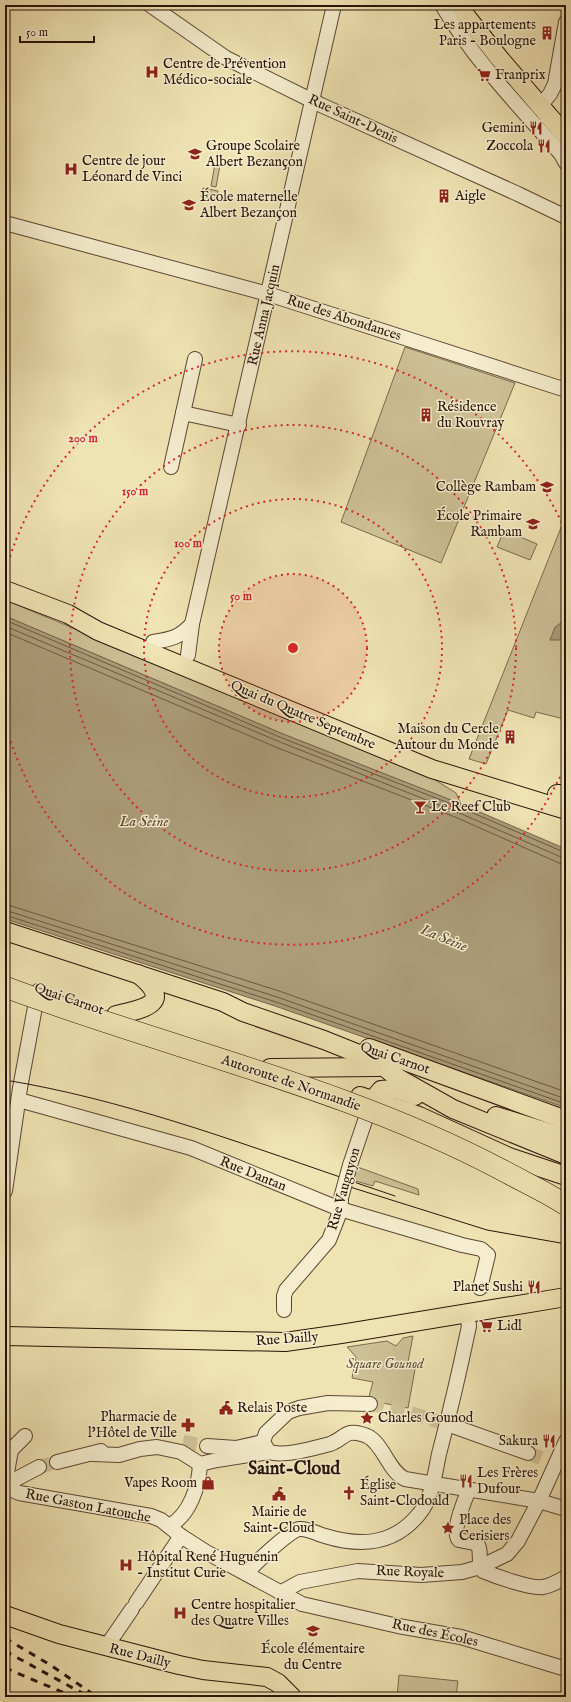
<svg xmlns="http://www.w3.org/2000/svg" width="571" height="1702" viewBox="0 0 571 1702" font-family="'IM FELL English',serif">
	<rect width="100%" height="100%" fill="#f0e3b3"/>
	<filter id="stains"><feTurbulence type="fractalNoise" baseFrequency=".005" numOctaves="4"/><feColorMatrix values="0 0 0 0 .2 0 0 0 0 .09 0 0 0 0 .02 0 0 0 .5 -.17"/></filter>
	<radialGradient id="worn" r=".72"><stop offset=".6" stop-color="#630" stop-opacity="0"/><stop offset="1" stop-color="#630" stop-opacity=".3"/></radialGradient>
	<g fill="#cec096" stroke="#7b6a4f">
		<path d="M 215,164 L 220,165 L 216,187 L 211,186 Z"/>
		<path d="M 203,188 L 218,191 L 216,200 L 201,197 Z"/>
		<path d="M 405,347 L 515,383 L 441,563 L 341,522 Z"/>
		<path d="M 566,515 L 566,717 L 564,719 L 536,712 L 534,718 L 508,710 L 486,764 L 469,759 Z"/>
		<path d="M 504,530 L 537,544 L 530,560 L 497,547 Z"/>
		<path d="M 5,600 L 421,771 L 456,793 L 461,804 L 283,734 L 5,616 Z"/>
		<path d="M 355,1166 L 418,1189 L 419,1195 L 375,1181 L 373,1186 L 352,1180 Z"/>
		<path d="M 413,1336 L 408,1362 L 416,1364 L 408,1408 L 368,1400 L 373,1382 L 352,1378 L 356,1357 L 347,1347 L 387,1341 L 396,1346 L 403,1338 Z"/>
		<path d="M 399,1675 L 458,1681 L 456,1697 L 397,1697 Z"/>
	</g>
	<g fill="#ac9c79" stroke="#77654c">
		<path d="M 5,616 L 283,734 L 461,804 L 566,849 L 566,1108 L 275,1006 L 5,919 Z"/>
		<path d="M 564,621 L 566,622 L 566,628 L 561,640 L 550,640 L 555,627 Z"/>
	</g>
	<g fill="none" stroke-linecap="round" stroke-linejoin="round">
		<g stroke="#6a5840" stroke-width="1">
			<path d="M 5,620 L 282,738 L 459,807 L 566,853"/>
			<path d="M 5,626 L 280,742 L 457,812 L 561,857 L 566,858"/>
			<path d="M 5,632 L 278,748 L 455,817 L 559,863 L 566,864"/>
			<path d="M 5,904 L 279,991 L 566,1092"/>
			<path d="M 5,910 L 277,997 L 566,1099"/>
			<path d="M 5,915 L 276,1002 L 566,1104"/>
		</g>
		<g stroke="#d2c499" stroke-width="14" stroke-dasharray="14 7" stroke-linecap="butt">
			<path d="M 370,1404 L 407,1412 L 447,1424"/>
			<path d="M 183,1442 L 207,1446"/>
			<path d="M 528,1453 L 547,1460"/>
			<path d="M 39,1467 L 57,1462"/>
		</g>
		<g stroke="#5a4733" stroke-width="16">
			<g id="minor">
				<path d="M 150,5 L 226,58 L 321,105 L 518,194 L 566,217"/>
				<path d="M 442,5 C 474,60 519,106 561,154 L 566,163"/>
				<path d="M 540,106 L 550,94 L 555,84 L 566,22"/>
				<path d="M 5,223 L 268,294 L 566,390"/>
				<path d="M 183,413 L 239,425"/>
				<path d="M 171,467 L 195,359"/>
				<path d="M 153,642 C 171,639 179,638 192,624"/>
				<path d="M 188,655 L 192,624 L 334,5"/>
				<path d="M 19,1100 L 191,1148 L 340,1209 L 462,1245 L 481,1249 L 488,1255 L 480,1288"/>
				<path d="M 350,1165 L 371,1103"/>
				<path d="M 5,1191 L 20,1088 L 38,991"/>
				<path d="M 284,1310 L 284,1296 L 286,1290 L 329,1240 L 338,1217 L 341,1201"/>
				<path d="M 370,1404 L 328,1403 L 299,1408 L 288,1412 L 266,1433 L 263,1442 L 269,1452 C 285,1457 314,1448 330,1444 C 345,1439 345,1427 367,1436 C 383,1443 388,1471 405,1479 L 539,1501 L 566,1509"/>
				<path d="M 447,1424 L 528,1453"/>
				<path d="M 207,1446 L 236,1448 L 263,1442"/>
				<path d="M 93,1454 L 119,1455 L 140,1449 L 157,1447 L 181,1452 L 200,1464 L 217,1460 L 269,1452"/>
				<path d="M 57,1462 L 101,1451"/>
				<path d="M 5,1484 L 11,1450 L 25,1436"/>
				<path d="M 5,1487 L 19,1493 L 151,1516 L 161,1520 L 181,1536 L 206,1552 L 302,1604 L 398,1626 L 461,1637 L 566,1669"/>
				<path d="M 5,1487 L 18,1478 L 39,1467"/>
				<path d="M 469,1489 C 465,1500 451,1531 459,1540 L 474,1543 L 478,1545 C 482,1554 477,1562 483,1571 C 495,1576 531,1589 543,1587 C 551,1586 559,1581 566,1577"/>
				<path d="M 169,1526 C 190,1515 199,1486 200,1464"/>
				<path d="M 247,1574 C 251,1566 292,1529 299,1529 C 308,1528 317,1534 325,1536 C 361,1547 394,1545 419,1514 C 432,1499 435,1473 439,1454 C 450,1412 460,1369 469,1326 L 467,1313"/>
				<path d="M 280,1593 L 300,1582 L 358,1571 L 421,1575 L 462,1572 L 480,1567 L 507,1554 L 518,1541 L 539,1501 L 566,1441"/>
				<path d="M 136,1603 L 181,1536"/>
				<path d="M 106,1647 L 132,1609"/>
			</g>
		</g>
		<g stroke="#281308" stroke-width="20">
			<g id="major">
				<path d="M 460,5 L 466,16 L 500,59 L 566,136"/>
				<path d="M 5,590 L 68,614 L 98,631 L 432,769 L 566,810"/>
				<path d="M 557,794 L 566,794"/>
				<path d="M 5,931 L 223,1002 L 243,1012 L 324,1040 L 359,1054 L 384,1067 L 398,1078 L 453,1109 L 566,1155"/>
				<path d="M 116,1015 C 144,1009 175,1003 138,974"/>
				<path d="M 369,1048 L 566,1120"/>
				<path d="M 270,1068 L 379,1067"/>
				<path d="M 360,1096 L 419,1116 L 509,1157 L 566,1176"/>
				<path d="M 372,1101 L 381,1090 L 395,1089 L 415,1096"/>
				<path d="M 496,1116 L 566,1138"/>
				<path d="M 5,1336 L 285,1342 L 341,1334 L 566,1297"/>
				<path d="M 5,1615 L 59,1634 L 179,1665 L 203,1670 L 267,1677 L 278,1683 L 292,1697"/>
			</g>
		</g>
		<use href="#minor" stroke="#f5edce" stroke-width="14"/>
		<use href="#major" stroke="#f0e3b3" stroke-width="18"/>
		<g stroke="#281308" stroke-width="1">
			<path d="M 5,1080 C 121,1099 232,1140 343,1178"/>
			<path d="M 351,1181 L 395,1196"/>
			<path d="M 350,1187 L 487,1230 L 566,1244"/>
		</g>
		<g stroke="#281308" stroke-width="3" stroke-dasharray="7 7" stroke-linecap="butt">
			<path d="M 5,1638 L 52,1666 L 97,1697"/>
			<path d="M 5,1651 L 84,1694"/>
			<path d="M 5,1668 L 74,1697"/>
		</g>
		<g stroke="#5a4733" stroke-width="16" stroke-linecap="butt">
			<path id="minor-bridge" d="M 341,1198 L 350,1165"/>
		</g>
		<g stroke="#281308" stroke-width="22" stroke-linecap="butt">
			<path id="highway-bridge" d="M 5,987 C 171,1049 345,1087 502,1170 C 524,1182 546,1192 566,1205"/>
		</g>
		<use href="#minor-bridge" stroke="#f5edce" stroke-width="14"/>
		<use href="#highway-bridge" stroke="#f0e3b3" stroke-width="21"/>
	</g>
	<circle cx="293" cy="648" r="74" fill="#d62828" fill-opacity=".12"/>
	<g fill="none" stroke="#d62828" stroke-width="2" stroke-dasharray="2 4">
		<circle cx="293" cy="648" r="74"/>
		<circle cx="293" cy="648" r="149"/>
		<circle cx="293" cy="648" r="223"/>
		<path d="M565 766A297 297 0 0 1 5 722M5 574A297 297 0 0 1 565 530"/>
	</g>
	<defs>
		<g id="building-bare" transform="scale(1.08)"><path d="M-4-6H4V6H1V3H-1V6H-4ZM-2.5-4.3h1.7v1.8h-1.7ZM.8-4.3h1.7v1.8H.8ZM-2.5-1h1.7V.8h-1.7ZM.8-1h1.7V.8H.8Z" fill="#8f2418" stroke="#f5edce" stroke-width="2.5" paint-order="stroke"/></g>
		<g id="hospital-bare" transform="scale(1.08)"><path d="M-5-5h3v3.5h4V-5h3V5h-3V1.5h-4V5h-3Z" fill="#8f2418" stroke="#f5edce" stroke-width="2.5" paint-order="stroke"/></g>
		<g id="supermarket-bare" transform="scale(1.08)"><path d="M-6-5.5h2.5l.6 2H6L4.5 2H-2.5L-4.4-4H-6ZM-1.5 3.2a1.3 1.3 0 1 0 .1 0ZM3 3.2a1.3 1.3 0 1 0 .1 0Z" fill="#8f2418" stroke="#f5edce" stroke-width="2.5" paint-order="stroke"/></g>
		<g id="restaurant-bare" transform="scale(1.08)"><path d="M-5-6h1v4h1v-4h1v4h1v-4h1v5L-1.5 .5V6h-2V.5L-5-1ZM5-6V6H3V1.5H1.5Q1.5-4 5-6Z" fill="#8f2418" stroke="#f5edce" stroke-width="2.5" paint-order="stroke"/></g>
		<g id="school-bare" transform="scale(1.08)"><path d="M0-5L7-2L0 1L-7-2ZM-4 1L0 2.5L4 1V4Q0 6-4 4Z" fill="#8f2418" stroke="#f5edce" stroke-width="2.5" paint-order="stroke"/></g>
		<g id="bar-bare" transform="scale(1.08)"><path d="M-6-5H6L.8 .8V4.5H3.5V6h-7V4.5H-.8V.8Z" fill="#8f2418" stroke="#f5edce" stroke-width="2.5" paint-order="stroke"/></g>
		<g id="civic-bare" transform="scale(1.08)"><path d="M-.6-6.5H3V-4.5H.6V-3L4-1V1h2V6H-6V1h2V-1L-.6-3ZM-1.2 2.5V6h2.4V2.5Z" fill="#8f2418" stroke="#f5edce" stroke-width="2.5" paint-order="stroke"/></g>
		<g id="sight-bare" transform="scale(1.08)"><path d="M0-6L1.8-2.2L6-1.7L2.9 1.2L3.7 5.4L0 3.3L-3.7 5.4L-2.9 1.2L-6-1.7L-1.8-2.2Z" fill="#8f2418" stroke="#f5edce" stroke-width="2.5" paint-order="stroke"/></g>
		<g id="pharmacy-bare" transform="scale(1.08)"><path d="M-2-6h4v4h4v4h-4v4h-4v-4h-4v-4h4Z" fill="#8f2418" stroke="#f5edce" stroke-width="2.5" paint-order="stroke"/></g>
		<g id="shop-bare" transform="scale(1.08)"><path d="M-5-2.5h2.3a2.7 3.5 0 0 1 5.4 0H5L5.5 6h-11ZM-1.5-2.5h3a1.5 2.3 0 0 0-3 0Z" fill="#8f2418" stroke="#f5edce" stroke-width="2.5" paint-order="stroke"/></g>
		<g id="church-bare" transform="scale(1.08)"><path d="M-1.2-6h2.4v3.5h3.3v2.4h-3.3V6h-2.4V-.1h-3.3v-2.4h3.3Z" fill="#8f2418" stroke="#f5edce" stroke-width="2.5" paint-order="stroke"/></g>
	</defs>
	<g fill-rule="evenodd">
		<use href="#building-bare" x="547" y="33"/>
		<use href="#hospital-bare" x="152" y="72"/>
		<use href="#supermarket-bare" x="484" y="75"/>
		<use href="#restaurant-bare" x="536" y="128"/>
		<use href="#restaurant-bare" x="544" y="146"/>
		<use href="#school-bare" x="195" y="154"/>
		<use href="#hospital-bare" x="71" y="169"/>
		<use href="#building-bare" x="444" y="196"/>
		<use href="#school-bare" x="189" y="205"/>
		<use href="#building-bare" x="426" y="415"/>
		<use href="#school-bare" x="547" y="487"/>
		<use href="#school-bare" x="533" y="524"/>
		<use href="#building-bare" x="510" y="737"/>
		<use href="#bar-bare" x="420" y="807"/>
		<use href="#restaurant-bare" x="534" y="1287"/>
		<use href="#supermarket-bare" x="486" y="1326"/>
		<use href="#civic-bare" x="226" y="1408"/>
		<use href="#sight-bare" x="367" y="1418"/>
		<use href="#pharmacy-bare" x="188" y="1425"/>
		<use href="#restaurant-bare" x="549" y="1441"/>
		<use href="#restaurant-bare" x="466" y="1481"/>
		<use href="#shop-bare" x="208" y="1483"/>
		<use href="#church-bare" x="349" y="1493"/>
		<use href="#civic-bare" x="279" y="1494"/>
		<use href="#sight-bare" x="448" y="1528"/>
		<use href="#hospital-bare" x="126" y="1565"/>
		<use href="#hospital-bare" x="180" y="1613"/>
		<use href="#school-bare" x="313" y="1631"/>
	</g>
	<g text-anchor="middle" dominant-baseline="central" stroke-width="3" stroke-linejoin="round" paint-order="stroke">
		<g font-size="14" fill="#281308" stroke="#f5edce" text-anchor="start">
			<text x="536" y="25" text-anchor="end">Les appartements<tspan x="536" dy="16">Paris - Boulogne</tspan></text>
			<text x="163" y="64">Centre de Prévention<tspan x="163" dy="16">Médico-sociale</tspan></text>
			<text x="495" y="75">Franprix</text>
			<text x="525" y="128" text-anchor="end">Gemini</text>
			<text x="206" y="146">Groupe Scolaire<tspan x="206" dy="16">Albert Bezançon</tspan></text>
			<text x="533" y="146" text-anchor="end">Zoccola</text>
			<text x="82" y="161">Centre de jour<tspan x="82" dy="16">Léonard de Vinci</tspan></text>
			<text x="455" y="196">Aigle</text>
			<text x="200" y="197">École maternelle<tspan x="200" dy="16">Albert Bezançon</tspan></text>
			<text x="437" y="407">Résidence<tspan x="437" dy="16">du Rouvray</tspan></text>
			<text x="536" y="487" text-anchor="end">Collège Rambam</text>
			<text x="522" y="516" text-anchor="end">École Primaire<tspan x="522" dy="16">Rambam</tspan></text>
			<text x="499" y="729" text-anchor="end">Maison du Cercle<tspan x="499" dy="16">Autour du Monde</tspan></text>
			<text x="431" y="807">Le Reef Club</text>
			<text x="523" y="1287" text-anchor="end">Planet Sushi</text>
			<text x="497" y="1326">Lidl</text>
			<text x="237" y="1408">Relais Poste</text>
			<text x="177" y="1417" text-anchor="end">Pharmacie de<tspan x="177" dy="16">l'Hôtel de Ville</tspan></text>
			<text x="378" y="1418">Charles Gounod</text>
			<text x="538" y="1441" text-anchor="end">Sakura</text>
			<text x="477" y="1473">Les Frères<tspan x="477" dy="16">Dufour</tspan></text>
			<text x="197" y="1483" text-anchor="end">Vapes Room</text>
			<text x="360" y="1485">Église<tspan x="360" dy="16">Saint-Clodoald</tspan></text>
			<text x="279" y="1512" text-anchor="middle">Mairie de<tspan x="279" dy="16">Saint-Cloud</tspan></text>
			<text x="459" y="1520">Place des<tspan x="459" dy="16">Cerisiers</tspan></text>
			<text x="137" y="1557">Hôpital René Huguenin<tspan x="137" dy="16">- Institut Curie</tspan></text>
			<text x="191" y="1605">Centre hospitalier<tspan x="191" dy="16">des Quatre Villes</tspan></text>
			<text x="313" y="1649" text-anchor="middle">École élémentaire<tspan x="313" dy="16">du Centre</tspan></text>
		</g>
		<g font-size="14" fill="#281308" stroke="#f5edce">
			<text transform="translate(353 119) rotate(25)">Rue Saint-Denis</text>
			<text transform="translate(264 315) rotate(-77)">Rue Anna Jacquin</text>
			<text transform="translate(344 318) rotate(18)">Rue des Abondances</text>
			<text transform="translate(303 715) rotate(23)">Quai du Quatre Septembre</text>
			<text transform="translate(69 999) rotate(19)">Quai Carnot</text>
			<text transform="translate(395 1058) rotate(19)">Quai Carnot</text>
			<text transform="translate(291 1083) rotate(19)">Autoroute de Normandie</text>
			<text transform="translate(253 1174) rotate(22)">Rue Dantan</text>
			<text transform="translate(344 1189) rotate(-74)">Rue Vauguyon</text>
			<text transform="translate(287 1339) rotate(-4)">Rue Dailly</text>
			<text transform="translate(88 1506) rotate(11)">Rue Gaston Latouche</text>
			<text transform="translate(410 1572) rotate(2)">Rue Royale</text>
			<text transform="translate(435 1633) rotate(12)">Rue des Écoles</text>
			<text transform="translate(140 1656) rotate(14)">Rue Dailly</text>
		</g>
		<g font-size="14" font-style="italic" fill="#62503a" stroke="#f5edce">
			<text x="385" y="1364">Square Gounod</text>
		</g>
		<g font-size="15" font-style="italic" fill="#5d4a35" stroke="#f5edce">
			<text x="144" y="821">La Seine</text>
			<text transform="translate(444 938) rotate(22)">La Seine</text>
		</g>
		<g font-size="18" font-weight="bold" fill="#281308" stroke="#f5edce">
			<text x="294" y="1469">Saint-Cloud</text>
		</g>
	</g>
	<circle cx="293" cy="648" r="6" fill="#d62828" stroke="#f5edce" stroke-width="2"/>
	<g font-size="12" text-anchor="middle" font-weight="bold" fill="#d62828" stroke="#f5edce" stroke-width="3" stroke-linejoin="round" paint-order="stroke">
		<text x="83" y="442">200 m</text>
		<text x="135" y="495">150 m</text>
		<text x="188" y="547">100 m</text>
		<text x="241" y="600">50 m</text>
	</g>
	<rect width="571" height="1702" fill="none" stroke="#f0e3b3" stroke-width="20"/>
	<rect x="6" y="6" width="559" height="1690" fill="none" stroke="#281308" stroke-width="2"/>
	<rect x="10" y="10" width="551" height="1682" fill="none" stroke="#281308"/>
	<path d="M20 36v6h74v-6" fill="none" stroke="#281308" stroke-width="2"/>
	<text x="26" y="36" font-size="12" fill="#281308" stroke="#f5edce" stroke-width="3" paint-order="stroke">50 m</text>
	<rect width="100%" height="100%" filter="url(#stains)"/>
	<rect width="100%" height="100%" fill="url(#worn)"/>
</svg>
